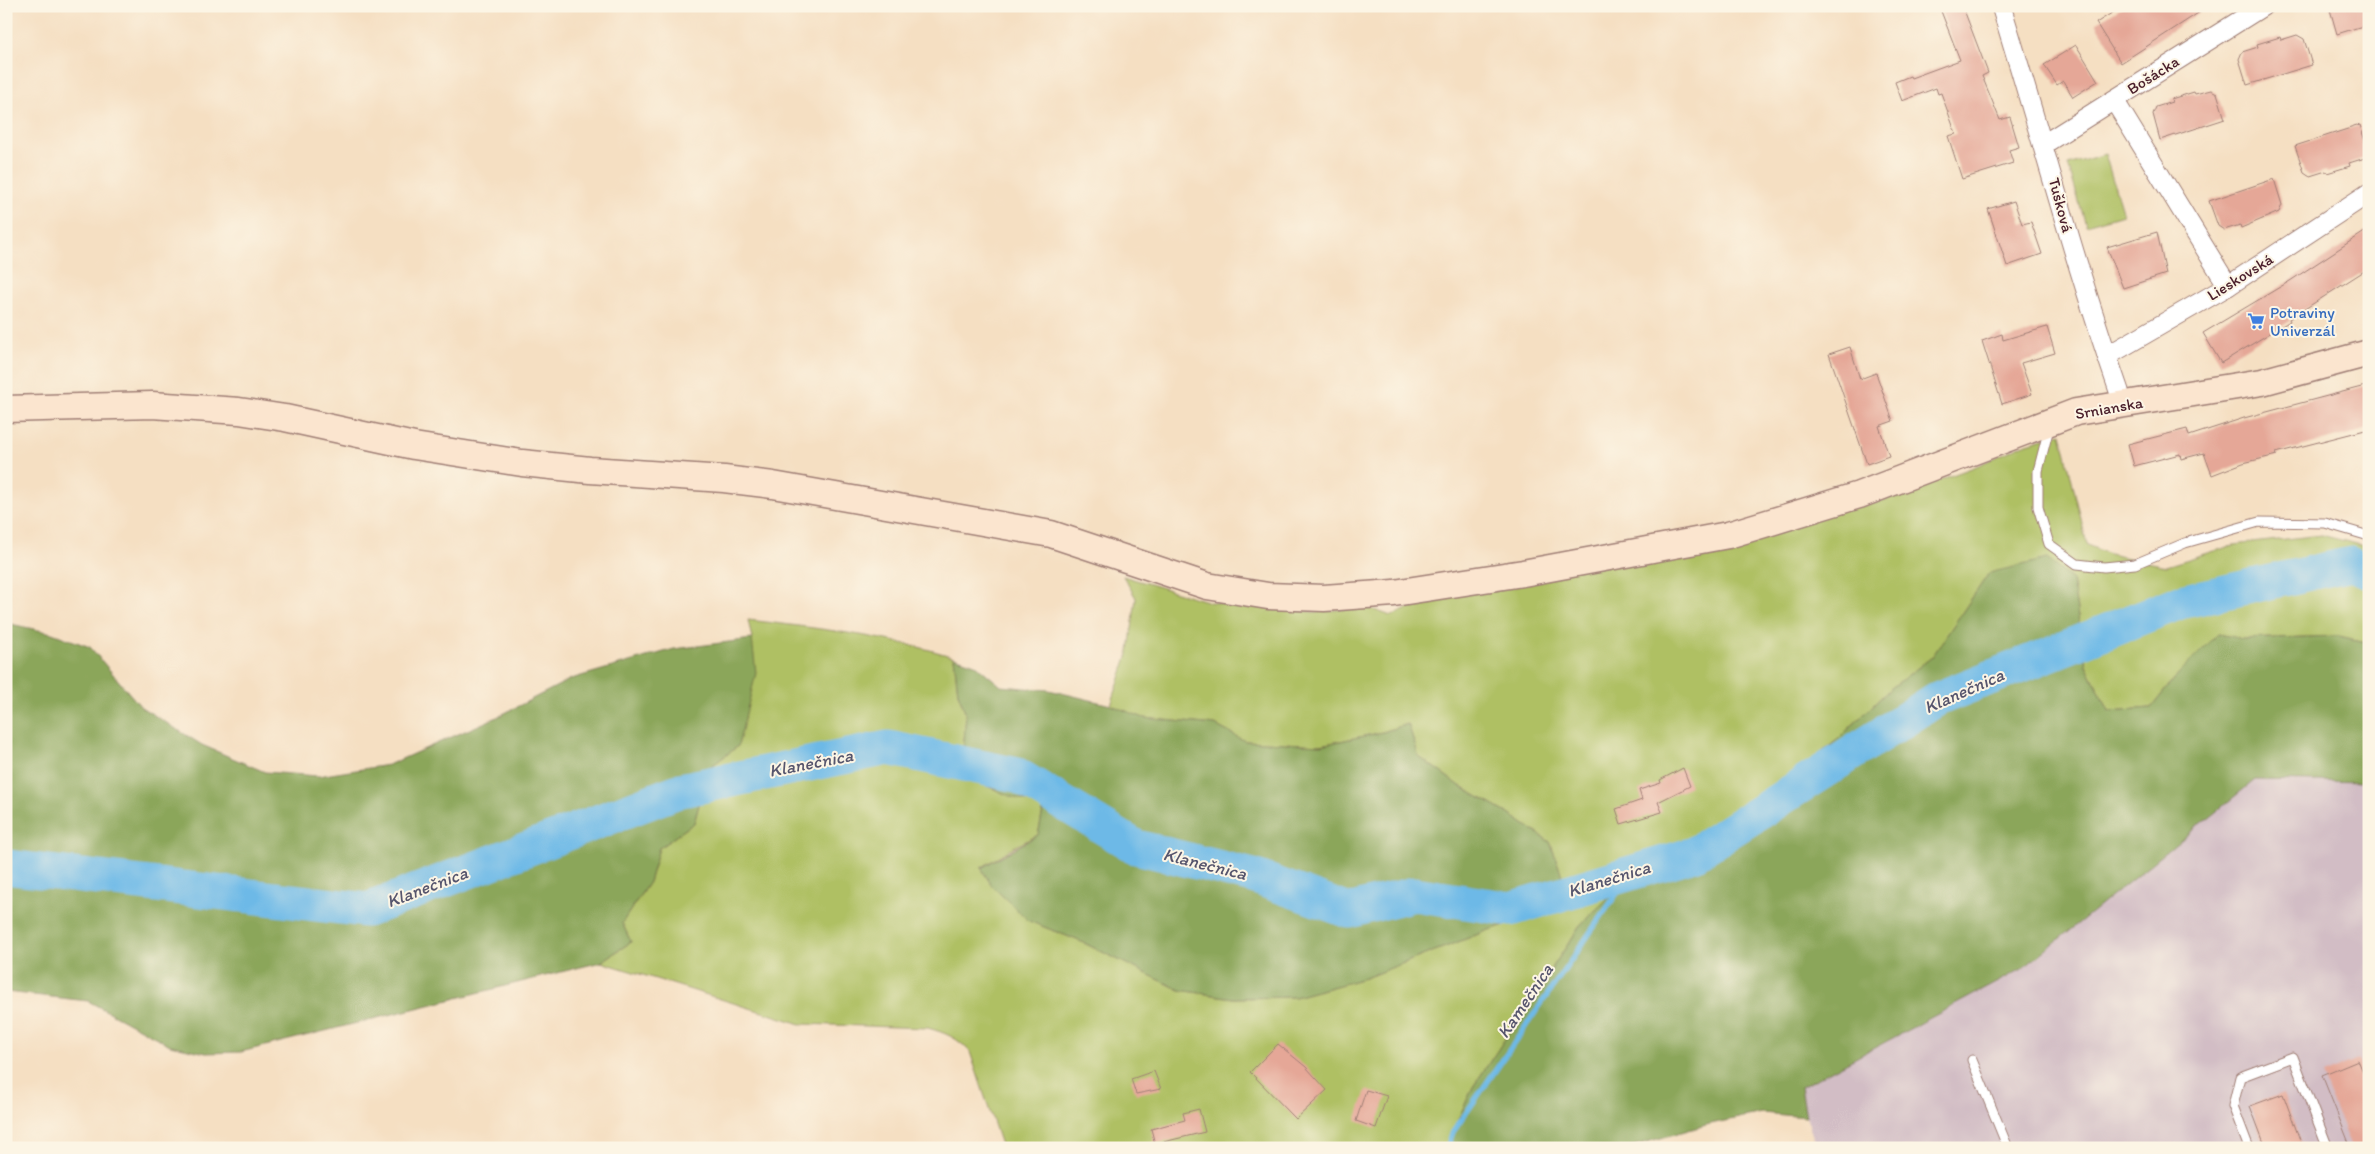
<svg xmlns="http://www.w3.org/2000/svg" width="2375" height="1154" viewBox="0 0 2375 1154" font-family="Itim,sans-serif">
	<rect width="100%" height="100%" fill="#fcf5e5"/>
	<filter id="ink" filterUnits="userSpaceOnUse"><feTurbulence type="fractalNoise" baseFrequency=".02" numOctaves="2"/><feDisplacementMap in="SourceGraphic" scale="10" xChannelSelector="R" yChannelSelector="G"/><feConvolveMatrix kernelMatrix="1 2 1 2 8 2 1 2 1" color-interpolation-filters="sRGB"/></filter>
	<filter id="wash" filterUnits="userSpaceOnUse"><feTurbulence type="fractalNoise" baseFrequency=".0096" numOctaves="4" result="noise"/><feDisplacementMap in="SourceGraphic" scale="20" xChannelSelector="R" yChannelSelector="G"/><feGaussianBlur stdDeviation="1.12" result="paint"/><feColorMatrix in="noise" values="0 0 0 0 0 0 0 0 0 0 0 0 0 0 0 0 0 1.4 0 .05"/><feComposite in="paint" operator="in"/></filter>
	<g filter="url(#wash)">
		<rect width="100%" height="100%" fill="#f5dfc2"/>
		<path fill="#d2bdc5" d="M 2255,780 L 2369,782 L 2369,1148 L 1817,1148 L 1806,1117 L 1801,1087 L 2022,969 Z"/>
		<g fill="#afc064" stroke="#7c7048">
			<path d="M 2105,154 L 2123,214 L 2086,225 L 2068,165 Z"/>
			<path d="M 2061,433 L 2087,545 L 2109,554 L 2166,566 L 2234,545 L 2321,535 L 2369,547 L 2369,643 L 2339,636 L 2243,639 L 2218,634 L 2179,673 L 2151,708 L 2109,711 L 2086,665 L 2072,580 L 1989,573 L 1932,657 L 1890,689 L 1836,741 L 1761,801 L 1700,835 L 1653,856 L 1582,923 L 1473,1087 L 1445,1148 L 1002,1148 L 970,1052 C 958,1038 946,1033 928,1028 L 801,1024 L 601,962 L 631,942 L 622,923 L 649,882 L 659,848 L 694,823 L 709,768 L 738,746 L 752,639 L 748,620 C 817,628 887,636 954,657 L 958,693 L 966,714 L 963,755 L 971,779 L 1012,797 L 1044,806 L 1038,835 L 1014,847 L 981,868 L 1029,921 L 1082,942 L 1180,990 L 1233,998 L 1295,997 L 1365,978 L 1489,930 L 1563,907 L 1562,876 L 1550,842 L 1512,816 L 1463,788 L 1419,757 L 1408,724 L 1383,732 L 1321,745 L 1245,741 L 1215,725 L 1143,718 L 1111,705 L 1129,651 L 1136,598 L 1123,576 L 1210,602 L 1314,612 L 1366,607 L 1391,616 L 1443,594 L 1876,503 L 1974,467 L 2027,443 Z"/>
		</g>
		<g fill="#8ba65a" stroke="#6a6242">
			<path d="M 2047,559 L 2072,580 L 2086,665 L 2109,711 L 2151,708 L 2179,673 L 2218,634 L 2243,639 L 2339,636 L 2369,643 L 2369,782 L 2255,780 L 2022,969 L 1801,1087 L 1806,1117 L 1762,1113 L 1706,1125 L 1626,1148 L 1445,1148 L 1473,1087 L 1582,923 L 1653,856 L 1700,835 L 1761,801 L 1836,741 L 1890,689 L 1932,657 L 1989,573 Z"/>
			<path d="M 6,623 L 52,633 L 90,647 L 141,707 L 202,745 L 265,772 L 318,776 L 388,765 L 497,717 L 571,679 L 674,649 L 752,639 L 756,673 L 738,746 L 709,768 L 694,823 L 659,848 L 649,882 L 622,923 L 631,942 L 601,962 L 241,1052 L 206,1053 L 170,1045 L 88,1001 L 6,992 Z"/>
			<path d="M 954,657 L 975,664 L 1001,686 L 1049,690 L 1111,705 L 1144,718 L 1215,725 L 1245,741 L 1321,745 L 1383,732 L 1408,724 L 1419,757 L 1463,788 L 1512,816 L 1550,842 L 1562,876 L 1563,907 L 1489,930 L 1365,978 L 1295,997 L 1233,998 L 1180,990 L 1082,942 L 1029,921 L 992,886 L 981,868 L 1038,835 L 1044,806 L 1012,797 L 971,779 L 963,755 L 966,714 L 958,693 Z"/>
		</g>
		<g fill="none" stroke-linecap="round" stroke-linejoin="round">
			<path stroke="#6db9e7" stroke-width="5.5" d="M 1447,1148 L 1453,1132 L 1631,873"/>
			<path stroke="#6db9e7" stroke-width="35" d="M 6,867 L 367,910 L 681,790 L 888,748 L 1017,775 L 1136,847 L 1253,876 L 1349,911 L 1414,894 L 1511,909 L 1694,854 L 1937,699 L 2180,602 L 2351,564 L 2369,571"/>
		</g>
		<g id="blocks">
			<g fill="#e5a797">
				<path d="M 1939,6 L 1961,6 L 1964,10 L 1988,73 L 1982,76 L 2000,120 L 2010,117 L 2019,147 L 2009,150 L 2013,163 L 1962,179 L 1948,136 L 1956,134 L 1941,93 L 1938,94 L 1936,88 L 1902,101 L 1895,82 L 1910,76 L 1911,78 L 1960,60 Z"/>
				<path d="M 2123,6 L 2209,6 L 2121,63 L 2096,23 Z"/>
				<path d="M 2329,6 L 2369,6 L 2369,24 L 2337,34 Z"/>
				<path d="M 2297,35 L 2304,39 L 2312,65 L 2247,85 L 2239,59 L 2242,52 L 2258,47 L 2257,44 L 2280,37 L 2281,40 Z"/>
				<path d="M 2076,45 L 2098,81 L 2073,97 L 2063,81 L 2057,85 L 2044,65 Z"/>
				<path d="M 2211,90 L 2217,93 L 2225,119 L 2160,140 L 2153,114 L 2156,107 L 2172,102 L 2171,99 L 2194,92 L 2195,94 Z"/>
				<path d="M 2360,125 L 2368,151 L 2365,158 L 2349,163 L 2350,166 L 2327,173 L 2326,171 L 2310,176 L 2304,172 L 2295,146 Z"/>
				<path d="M 2274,179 L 2282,205 L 2279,212 L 2241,228 L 2240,225 L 2224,230 L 2218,226 L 2209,201 Z"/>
				<path d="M 2014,201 L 2022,224 L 2031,222 L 2042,254 L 2007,266 L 1988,209 Z"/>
				<path d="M 2369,229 L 2369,268 L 2289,319 L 2290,321 L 2221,363 L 2203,333 L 2290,281 Z"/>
				<path d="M 2157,232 L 2166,274 L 2123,288 L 2107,247 Z"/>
				<path d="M 2047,327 L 2055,353 L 2021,363 L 2032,394 L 2002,404 L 1982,341 L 2002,334 L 2003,340 Z"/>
				<path d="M 1850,347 L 1860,379 L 1876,373 L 1893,421 L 1879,426 L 1889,456 L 1867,464 L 1829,354 Z"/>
				<path d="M 2369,385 L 2369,429 L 2276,453 L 2277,455 L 2243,463 L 2212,475 L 2204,453 L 2181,459 L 2180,454 L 2134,466 L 2128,444 L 2187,429 L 2189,436 L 2244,418 Z"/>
				<path d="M 1683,768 L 1690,786 L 1658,802 L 1662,812 L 1621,824 L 1616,809 L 1642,800 L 1639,790 L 1661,783 L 1660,780 Z"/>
				<path d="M 1278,1044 L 1306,1067 L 1327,1090 L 1296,1119 L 1250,1072 Z"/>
				<path d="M 2358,1060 L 2369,1086 L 2369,1148 L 2351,1148 L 2322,1075 Z"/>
				<path d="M 1154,1071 L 1161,1089 L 1136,1094 L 1131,1079 Z"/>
				<path d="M 1366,1090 L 1387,1096 L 1376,1128 L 1356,1121 Z"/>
				<path d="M 2283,1094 L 2303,1148 L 2266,1148 L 2250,1106 Z"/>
				<path d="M 1199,1109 L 1205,1132 L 1155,1144 L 1151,1129 L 1185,1120 L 1183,1113 Z"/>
			</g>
		</g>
	</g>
	<g filter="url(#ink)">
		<use href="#blocks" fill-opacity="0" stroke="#a07f76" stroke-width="1"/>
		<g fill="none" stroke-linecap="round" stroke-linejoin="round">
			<g stroke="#a07f76" stroke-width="11">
				<g id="lane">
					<path d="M 2049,428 L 2038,471 L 2038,507 L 2049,544 L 2077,564 L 2104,567 L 2135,564 L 2185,543 L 2259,522 L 2325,523 L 2369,536"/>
					<path d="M 1972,1060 L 2008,1148"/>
					<path d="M 2249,1148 L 2233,1106 L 2240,1077 L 2293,1057 L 2328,1148"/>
				</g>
			</g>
			<g stroke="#a07f76" stroke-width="21">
				<g id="street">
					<path d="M 2001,6 C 2041,135 2075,265 2119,391 L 2121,404"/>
					<path d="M 2114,100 L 2228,286"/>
					<path d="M 2044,144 L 2263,6"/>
					<path d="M 2107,356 L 2228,286 L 2369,193"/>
				</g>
			</g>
			<g stroke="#a07f76" stroke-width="29">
				<path id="secondary" d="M 6,409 L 152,405 L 239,411 L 285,418 L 414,446 L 522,463 L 590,470 L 724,479 L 773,485 L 1051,534 L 1207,586 L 1268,596 L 1324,598 L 1394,593 L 1523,573 L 1728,535 L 1859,495 L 2076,412 L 2262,382 L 2369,353"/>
			</g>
			<use href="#lane" stroke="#fff" stroke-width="9"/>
			<use href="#street" stroke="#fff" stroke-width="19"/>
			<use href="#secondary" stroke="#fbe5cf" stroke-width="26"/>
		</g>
	</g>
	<defs>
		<g id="supermarket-bare" transform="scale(1.35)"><path d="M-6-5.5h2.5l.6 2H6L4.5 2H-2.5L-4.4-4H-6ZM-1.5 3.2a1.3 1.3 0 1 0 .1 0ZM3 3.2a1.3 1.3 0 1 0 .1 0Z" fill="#3f7fe0" stroke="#fcf5e5" stroke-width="2.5" paint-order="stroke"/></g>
	</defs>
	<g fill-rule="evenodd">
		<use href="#supermarket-bare" x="2256" y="321"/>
	</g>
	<g text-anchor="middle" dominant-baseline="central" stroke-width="4" stroke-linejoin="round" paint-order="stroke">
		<g font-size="16" fill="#4a1f2b" stroke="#fcf5e5">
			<text transform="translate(2153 75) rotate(-32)">Bošácka</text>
			<text transform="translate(2061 205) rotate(75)">Tušková</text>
			<text transform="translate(2240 277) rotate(-32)">Lieskovská</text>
			<text transform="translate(2109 408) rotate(-10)">Srnianska</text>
		</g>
		<g font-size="16" fill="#366cbe" stroke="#fcf5e5" text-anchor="start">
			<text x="2270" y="312">Potraviny<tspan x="2270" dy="18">Univerzál</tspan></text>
		</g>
		<g font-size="18" font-style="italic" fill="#56556d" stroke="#fcf5e5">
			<text transform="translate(1964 691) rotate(-24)">Klanečnica</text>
			<text transform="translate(811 763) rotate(-11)">Klanečnica</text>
			<text transform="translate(1205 864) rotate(14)">Klanečnica</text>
			<text transform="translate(1609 879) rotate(-17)">Klanečnica</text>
			<text transform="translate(427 887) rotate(-21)">Klanečnica</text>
			<text transform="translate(1525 1001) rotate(-56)">Kamečnica</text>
		</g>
	</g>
	<rect width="2375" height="1154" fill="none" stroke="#fcf5e5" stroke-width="25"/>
</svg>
